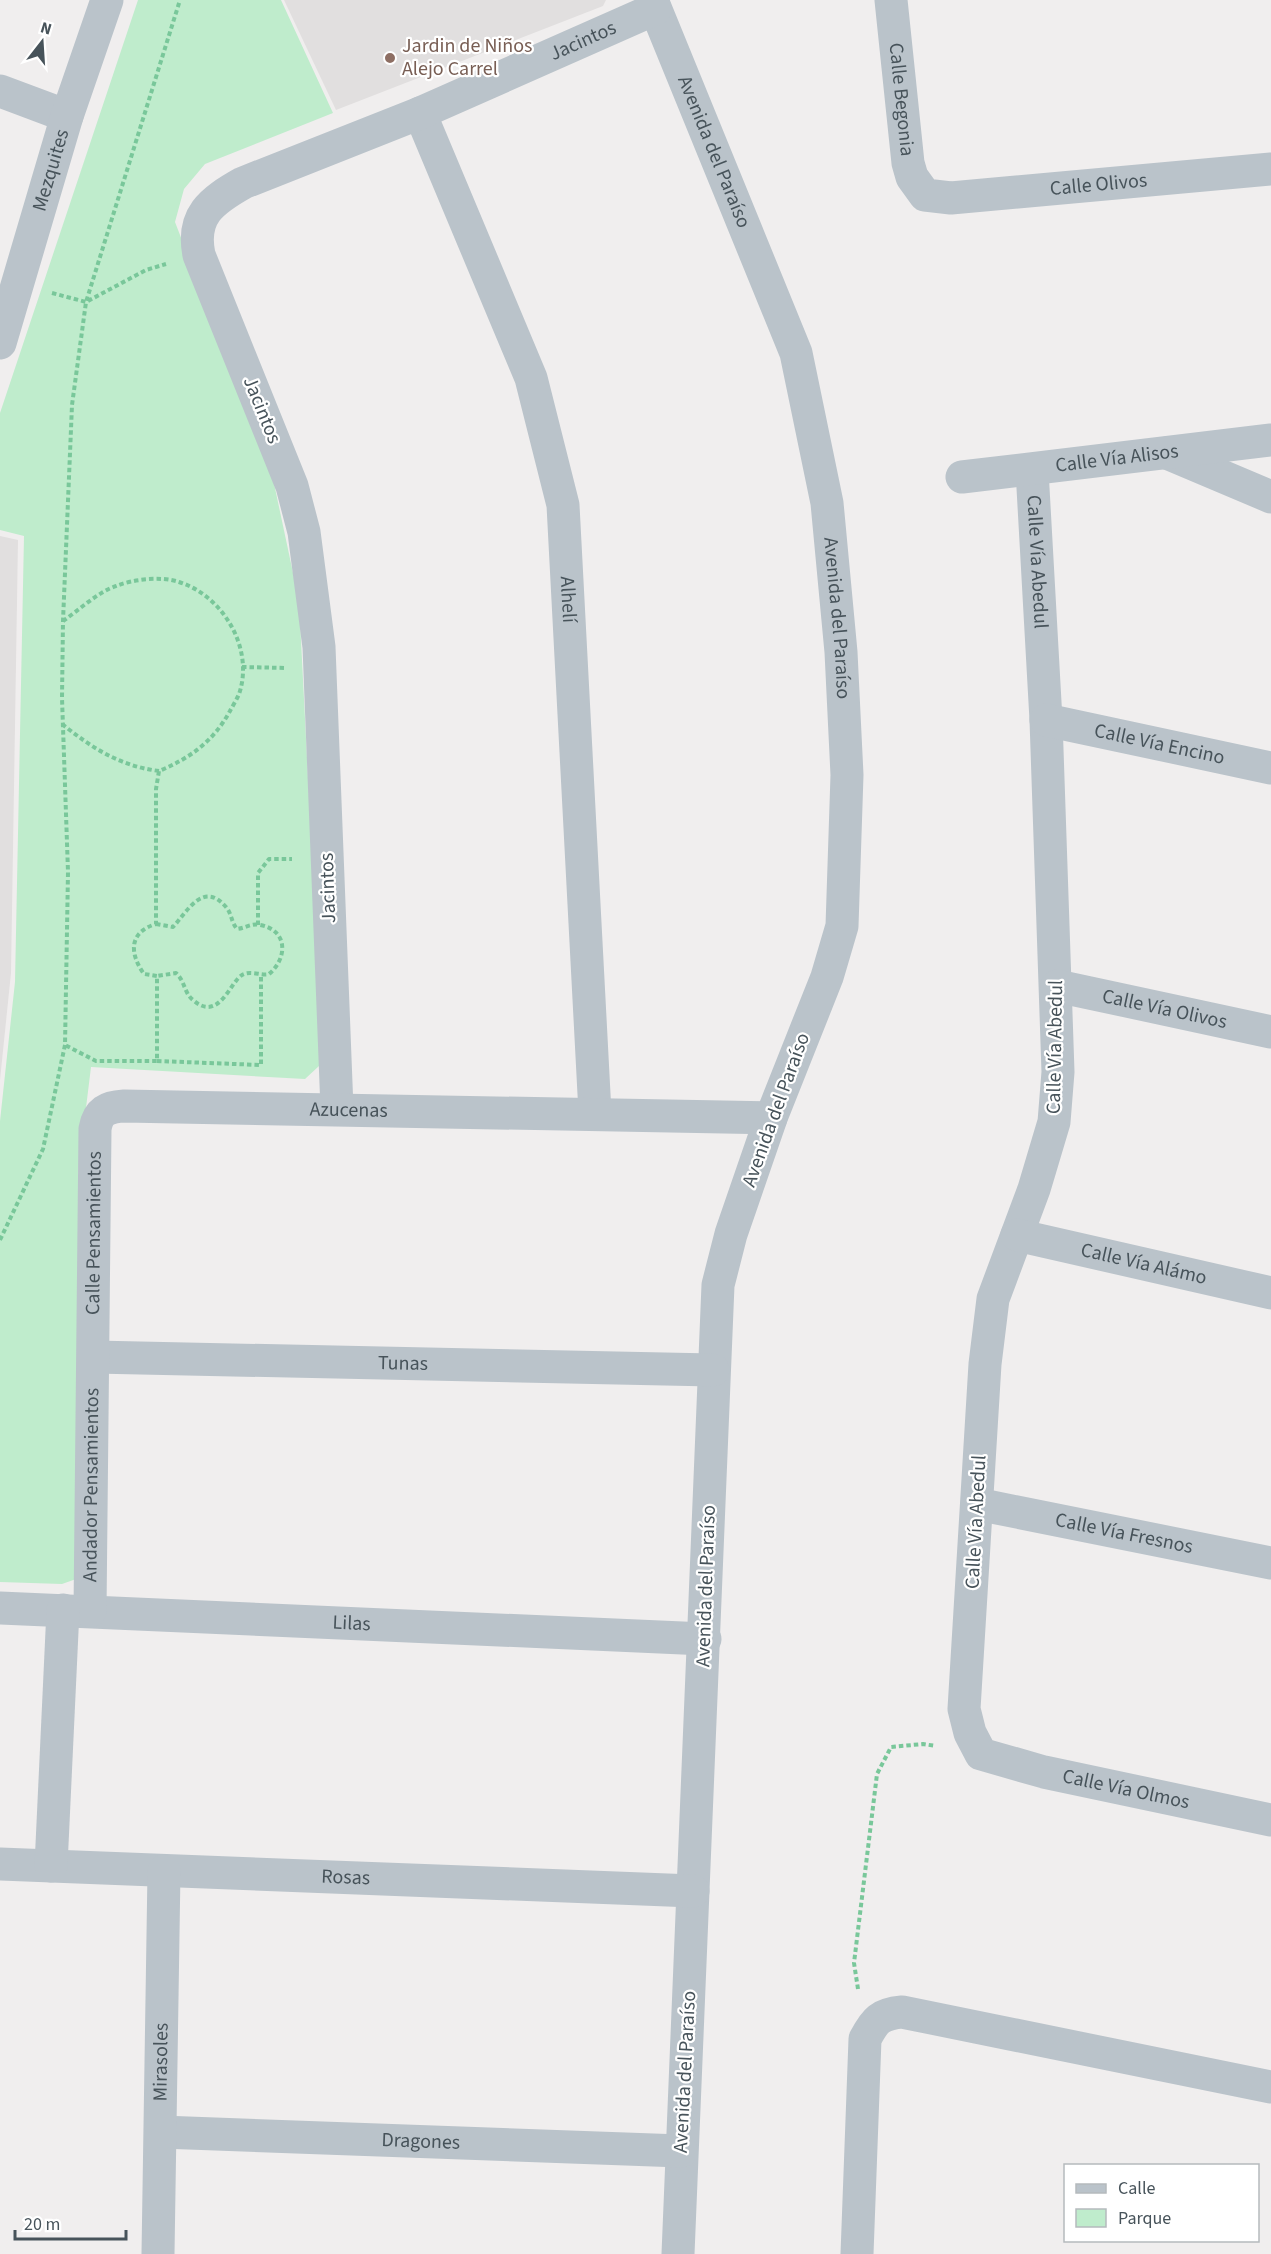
<svg xmlns="http://www.w3.org/2000/svg" width="1271" height="2254" viewBox="0 0 1271 2254" font-family="'Source Sans 3',sans-serif">
	<rect width="100%" height="100%" fill="#f0eeee"/>
	<g fill="#e1dfdf">
		<path d="M 284,0 L 606,0 L 603,6 L 336,110 Z"/>
		<path d="M 0,536 L 18,540 L 11,973 L 0,1080 Z"/>
	</g>
	<path fill="#bfeccc" d="M 138,0 L 281,0 L 333,113 L 205,164 L 184,189 L 175,222 L 272,474 L 299,601 L 321,1032 L 319,1066 L 305,1079 L 91,1067 L 78,1173 L 79,1578 L 62,1584 L 0,1582 L 0,1121 L 15,982 L 24,536 L 0,530 L 0,413 Z"/>
	<g fill="none" stroke-linecap="round" stroke-linejoin="round">
		<g stroke="#79c79a" stroke-width="4" stroke-dasharray="4.5 3" stroke-linecap="butt">
			<path d="M 52,293 L 86,302 L 146,270 L 166,264"/>
			<path d="M 63,621 C 79,610 98,592 116,586 C 134,579 161,576 179,582 C 223,596 253,647 240,691 C 238,698 233,705 230,711 C 213,742 190,758 159,771 L 156,789 L 156,924 C 129,932 129,953 144,974 L 157,976 L 157,1061 L 96,1061 L 65,1045"/>
			<path d="M 242,667 L 286,668"/>
			<path d="M 62,724 C 92,748 120,766 159,771"/>
			<path d="M 156,924 L 173,927 C 187,912 203,880 226,907 C 232,914 231,922 237,929 C 246,928 251,923 260,925 C 288,930 288,958 269,974 C 261,976 250,970 242,975 C 230,982 219,1023 193,1000 C 184,993 185,981 176,973 L 157,976"/>
			<path d="M 258,925 L 258,873 L 269,859 L 292,859"/>
			<path d="M 157,1061 L 261,1065 L 261,975"/>
			<path d="M 0,1240 L 43,1149 L 65,1045 L 68,872 L 62,698 L 63,621 L 72,405 L 86,302 L 180,0"/>
			<path d="M 858,1989 L 854,1963 L 877,1774 L 891,1747 L 923,1744 L 936,1746"/>
		</g>
		<g stroke="#bac3ca" stroke-width="33">
			<path id="s1" d="M 652,0 L 796,353 L 827,503 L 841,652 L 847,775 L 842,926 L 827,977 L 771,1118 L 731,1234 L 718,1285 L 678,2254"/>
			<path id="s2" d="M 891,0 L 908,163 L 912,177 L 925,195 L 951,198 L 1271,169"/>
			<path d="M 0,91 L 67,116"/>
			<path id="s3" d="M 420,113 L 531,378 L 563,505 L 595,1113"/>
			<path id="s4" d="M 0,343 L 67,116 L 107,0"/>
			<path d="M 1167,453 L 1271,497"/>
			<path id="s5" d="M 1032,470 L 1046,720 L 1058,1072 L 1054,1122 L 1034,1189 L 993,1299 L 985,1364 L 964,1709 L 970,1733 L 981,1754 L 1044,1772 L 1271,1820"/>
			<path id="s6" d="M 962,477 L 1271,440"/>
			<path id="s7" d="M 1046,720 L 1271,768"/>
			<path id="s8" d="M 1057,986 L 1271,1032"/>
			<path id="s9" d="M 337,1109 L 319,647 L 304,532 L 292,486 L 199,255 C 191,216 211,201 243,183 L 420,113 L 655,9"/>
			<path id="s10" d="M 1017,1235 L 1271,1293"/>
			<path id="s11" d="M 94,1357 L 713,1370"/>
			<path id="s12" d="M 977,1504 L 1271,1563"/>
			<path id="s13" d="M 0,1608 L 705,1639"/>
			<path id="s14" d="M 90,1611 L 95,1129 C 98,1111 107,1107 124,1106 L 771,1118"/>
			<path id="s15" d="M 0,1864 L 693,1891"/>
			<path d="M 51,1866 L 63,1610"/>
			<path id="s16" d="M 161,2132 L 681,2151"/>
			<path id="s17" d="M 158,2254 L 164,1871"/>
			<path d="M 857,2254 L 865,2039 C 875,2020 880,2014 902,2012 L 1271,2087"/>
		</g>
	</g>
	<circle fill="#8d6e63" stroke="#fff" stroke-width="2" cx="390" cy="58" r="6"/>
	<g text-anchor="middle" dominant-baseline="central" stroke-width="4.5" stroke-linejoin="round" paint-order="stroke">
		<g font-size="20" fill="#47535a" stroke="#fff">
			<text stroke="none"><textPath href="#s9" startOffset="1336">Jacintos</textPath></text>
			<text stroke="none"><textPath href="#s2" startOffset="100">Calle Begonia</textPath></text>
			<text stroke="none"><textPath href="#s1" startOffset="164">Avenida del Paraíso</textPath></text>
			<text stroke="none"><textPath href="#s4" startOffset="180">Mezquites</textPath></text>
			<text stroke="none"><textPath href="#s2" startOffset="375">Calle Olivos</textPath></text>
			<text transform="translate(262 410) rotate(68)">Jacintos</text>
			<text stroke="none"><textPath href="#s6" startOffset="156">Calle Vía Alisos</textPath></text>
			<text stroke="none"><textPath href="#s5" startOffset="92">Calle Vía Abedul</textPath></text>
			<text stroke="none"><textPath href="#s3" startOffset="513">Alhelí</textPath></text>
			<text stroke="none"><textPath href="#s1" startOffset="650">Avenida del Paraíso</textPath></text>
			<text stroke="none"><textPath href="#s7" startOffset="116">Calle Vía Encino</textPath></text>
			<text transform="translate(328 888) rotate(-92)">Jacintos</text>
			<text stroke="none"><textPath href="#s8" startOffset="110">Calle Vía Olivos</textPath></text>
			<text transform="translate(1055 1047) rotate(-89)">Calle Vía Abedul</text>
			<text stroke="none"><textPath href="#s14" startOffset="748">Azucenas</textPath></text>
			<text transform="translate(776 1110) rotate(-70)">Avenida del Paraíso</text>
			<text stroke="none"><textPath href="#s14" startOffset="378">Calle Pensamientos</textPath></text>
			<text stroke="none"><textPath href="#s10" startOffset="130">Calle Vía Alámo</textPath></text>
			<text stroke="none"><textPath href="#s11" startOffset="309">Tunas</textPath></text>
			<text stroke="none"><textPath href="#s14" startOffset="126">Andador Pensamientos</textPath></text>
			<text transform="translate(976 1522) rotate(-87)">Calle Vía Abedul</text>
			<text stroke="none"><textPath href="#s12" startOffset="150">Calle Vía Fresnos</textPath></text>
			<text transform="translate(706 1586) rotate(-88)">Avenida del Paraíso</text>
			<text stroke="none"><textPath href="#s13" startOffset="352">Lilas</textPath></text>
			<text stroke="none"><textPath href="#s5" startOffset="1449">Calle Vía Olmos</textPath></text>
			<text stroke="none"><textPath href="#s15" startOffset="346">Rosas</textPath></text>
			<text stroke="none"><textPath href="#s17" startOffset="192">Mirasoles</textPath></text>
			<text transform="translate(685 2072) rotate(-87)">Avenida del Paraíso</text>
			<text stroke="none"><textPath href="#s16" startOffset="260">Dragones</textPath></text>
		</g>
		<g font-size="20" fill="#785e54" stroke="#fff" text-anchor="start">
			<text x="402" y="46">Jardin de Niños<tspan x="402" dy="23">Alejo Carrel</tspan></text>
		</g>
	</g>
	<rect x="1064" y="2164" width="195" height="78" fill="#ffffff" stroke="#b5babd" stroke-width="1.5"/>
	<rect x="1076" y="2184" width="30" height="9" fill="#bac3ca" stroke="#b5babd" stroke-width="1.5"/>
	<text x="1118" y="2194" font-size="18" fill="#47535a">Calle</text>
	<rect x="1076" y="2209" width="30" height="18" fill="#bfeccc" stroke="#b5babd" stroke-width="1.5"/>
	<text x="1118" y="2224" font-size="18" fill="#47535a">Parque</text>
	<g transform="translate(42 42) rotate(17)" stroke="#ffffff" stroke-width="4.5" paint-order="stroke">
	<path d="M0-4.5L10 22L0 15L-10 22Z" fill="#47535a"/>
	<text y="-9" font-size="16" font-weight="bold" text-anchor="middle" fill="#47535a">N</text>
	</g>
	<path d="M15 2230v9h111v-9" fill="none" stroke="#47535a" stroke-width="3"/>
	<text x="24" y="2230" font-size="18" fill="#47535a" stroke="#ffffff" stroke-width="4.5" paint-order="stroke">20 m</text>
</svg>
